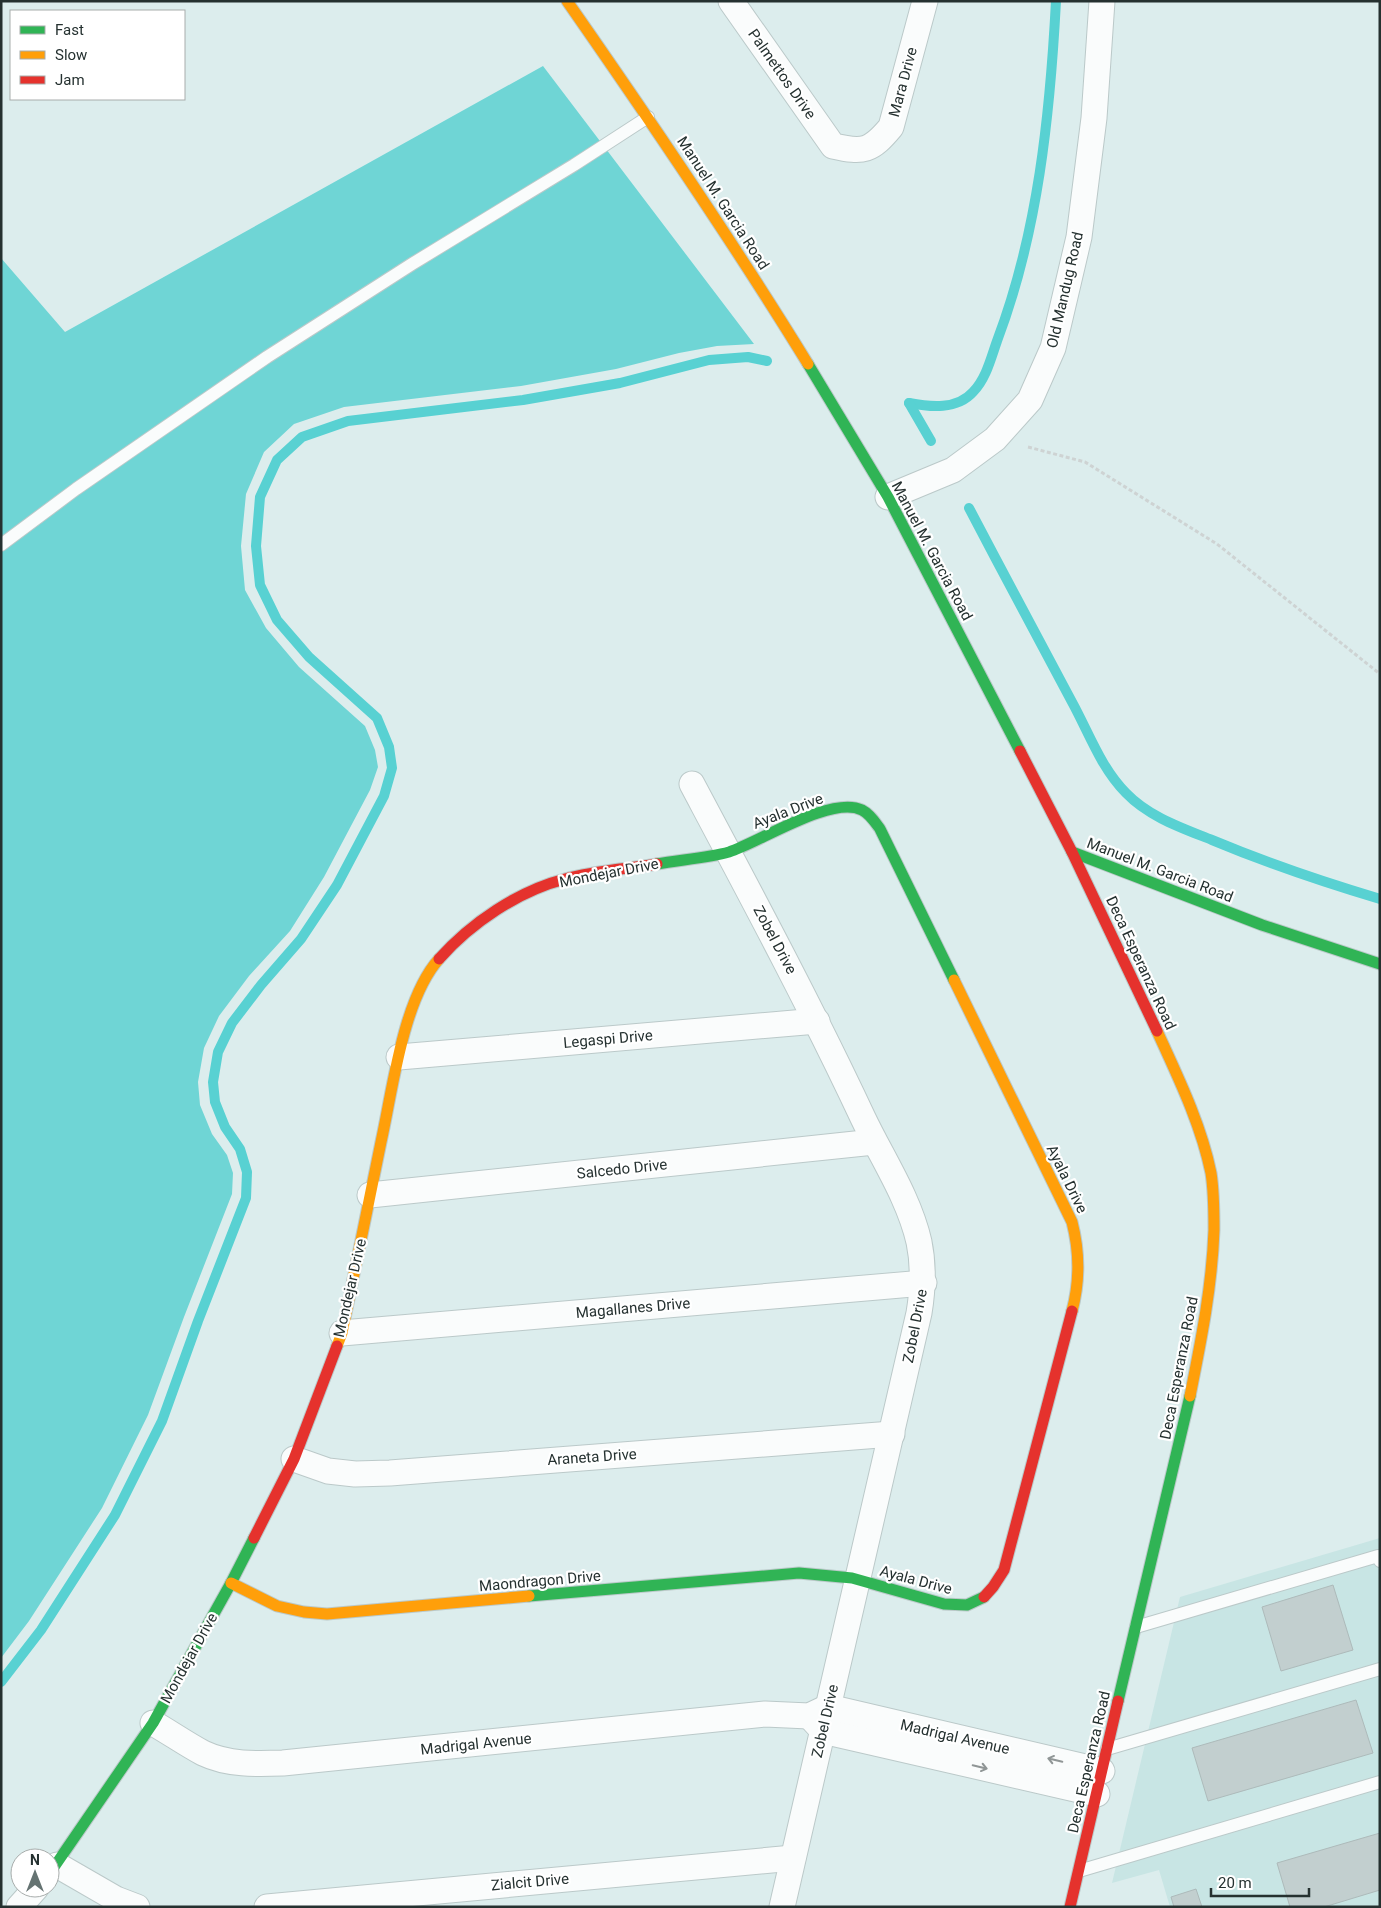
<svg xmlns="http://www.w3.org/2000/svg" width="1381" height="1908" viewBox="0 0 1381 1908" font-family="Roboto,sans-serif">
	<rect width="100%" height="100%" fill="#dceded"/>
	<path fill="#c8e5e4" d="M 1380,1538 L 1380,1907 L 1170,1907 L 1159,1870 L 1112,1883 L 1180,1597 Z"/>
	<path fill="#6fd5d5" d="M 543,66 L 754,344 L 717,346 L 679,353 L 616,369 L 521,386 L 344,407 L 294,424 L 264,452 L 246,494 L 241,546 L 245,590 L 266,628 L 299,667 L 365,726 L 375,750 L 378,767 L 370,790 L 324,877 L 290,931 L 249,976 L 219,1016 L 204,1048 L 198,1082 L 200,1105 L 212,1134 L 227,1155 L 233,1173 L 232,1194 L 184,1317 L 148,1415 L 102,1508 L 29,1621 L 1,1658 L 1,258 L 65,332 Z"/>
	<g fill="none" stroke-linecap="round" stroke-linejoin="round">
		<g stroke="#58d1d2" stroke-width="10">
			<path d="M 909,403 C 930,407 957,410 973,392 C 986,379 991,358 997,341 C 1038,233 1050,115 1056,1"/>
			<path d="M 909,403 L 931,441"/>
			<path d="M 969,508 C 1003,573 1038,638 1072,702 C 1089,733 1101,768 1126,793 C 1149,817 1182,828 1212,840 C 1267,863 1323,882 1380,899"/>
			<path d="M 1,1682 L 41,1630 L 115,1515 L 162,1421 L 198,1321 L 246,1198 L 247,1172 L 240,1149 L 225,1127 L 215,1102 L 213,1082 L 218,1052 L 232,1023 L 261,985 L 301,939 L 337,885 L 384,796 L 392,768 L 389,747 L 377,718 L 309,657 L 277,620 L 260,585 L 256,546 L 260,497 L 277,460 L 302,437 L 348,421 L 523,400 L 620,383 L 709,360 L 748,357 L 767,361"/>
		</g>
	</g>
	<g fill="#c2cfcf" stroke="#adbaba">
		<path d="M 1333,1585 L 1353,1650 L 1281,1671 L 1262,1607 Z"/>
		<path d="M 1356,1700 L 1373,1753 L 1208,1801 L 1192,1748 Z"/>
		<path d="M 1380,1833 L 1380,1890 L 1324,1907 L 1290,1907 L 1277,1863 Z"/>
		<path d="M 1196,1889 L 1202,1907 L 1174,1907 L 1171,1897 Z"/>
	</g>
	<g fill="none" stroke-linecap="round" stroke-linejoin="round">
		<g stroke="#bbc9c9" stroke-width="14">
			<g id="lane">
				<path d="M 1,545 L 76,489 L 267,357 L 412,264 L 574,165 L 648,117"/>
				<path d="M 1136,1627 L 1378,1556 L 1380,1561"/>
				<path d="M 1107,1749 L 1380,1669"/>
				<path d="M 1079,1871 L 1380,1782"/>
			</g>
		</g>
		<g stroke="#bbc9c9" stroke-width="27">
			<g id="street">
				<path d="M 731,1 L 833,146 C 864,153 871,151 891,127 L 925,1"/>
				<path d="M 888,497 L 953,470 L 995,439 L 1030,400 L 1053,348 L 1079,237 L 1094,118 L 1102,1"/>
				<path d="M 692,784 C 751,895 810,1005 863,1118 C 882,1158 909,1198 919,1242 C 924,1266 923,1289 919,1313 L 782,1907"/>
				<path d="M 399,1057 L 817,1021"/>
				<path d="M 370,1195 L 874,1142"/>
				<path d="M 342,1333 L 924,1283"/>
				<path d="M 294,1459 L 328,1471 L 355,1474 L 390,1473 L 892,1434"/>
				<path d="M 812,1719 L 823,1731 L 1097,1794"/>
				<path d="M 153,1723 C 169,1732 186,1744 203,1753 C 228,1765 256,1764 283,1763 L 765,1714 L 809,1716 L 828,1707 L 1102,1771"/>
				<path d="M 57,1865 L 116,1899 L 137,1907"/>
				<path d="M 19,1907 L 36,1888"/>
				<path d="M 267,1907 L 793,1858"/>
			</g>
		</g>
		<g stroke="#bbc9c9" stroke-width="13">
			<g id="fast">
				<path d="M 808,364 L 888,497 L 1020,751"/>
				<path d="M 1072,852 L 1262,925 L 1380,964"/>
				<path d="M 657,864 C 678,860 708,858 729,852 C 760,842 831,795 862,810 C 870,814 875,822 880,829 L 954,980"/>
				<path d="M 529,1596 L 799,1573 L 852,1578 L 944,1604 L 967,1605 L 984,1597"/>
				<path d="M 1118,1701 L 1190,1396"/>
				<path d="M 50,1873 L 153,1723 L 231,1583 L 254,1538"/>
			</g>
		</g>
		<g stroke="#bbc9c9" stroke-width="13">
			<g id="slow">
				<path d="M 567,1 C 650,120 732,240 808,364"/>
				<path d="M 954,980 L 1072,1222 C 1080,1253 1080,1281 1072,1311"/>
				<path d="M 1157,1031 C 1178,1077 1201,1124 1211,1173 C 1214,1192 1214,1212 1214,1230 C 1212,1287 1201,1341 1190,1396"/>
				<path d="M 337,1346 L 342,1333 C 355,1269 368,1206 381,1142 C 393,1088 403,999 439,959"/>
				<path d="M 231,1583 L 277,1606 L 304,1612 L 327,1614 L 529,1596"/>
			</g>
		</g>
		<g stroke="#bbc9c9" stroke-width="13">
			<g id="jam">
				<path d="M 1020,751 L 1072,852 L 1157,1031"/>
				<path d="M 439,959 C 471,923 518,891 565,879 C 594,871 626,869 657,864"/>
				<path d="M 254,1538 L 294,1459 L 337,1346"/>
				<path d="M 984,1597 L 993,1587 L 1004,1570 L 1072,1311"/>
				<path d="M 1070,1907 L 1118,1701"/>
			</g>
		</g>
		<path stroke="#ced3d3" stroke-width="3" stroke-dasharray="4 2.5" stroke-linecap="butt" d="M 1028,447 L 1085,462 L 1217,544 L 1380,674"/>
		<use href="#lane" stroke="#fafcfc" stroke-width="12"/>
		<use href="#street" stroke="#fafcfc" stroke-width="25"/>
		<use href="#fast" stroke="#30b455" stroke-width="11"/>
		<use href="#slow" stroke="#ff9f0a" stroke-width="11"/>
		<use href="#jam" stroke="#e5322d" stroke-width="11"/>
	</g>
	<defs><path id="oneway-shaft" d="M-6 0H5M1.5-3L5.5 0L1.5 3" fill="none" stroke-width="1.6" stroke-linecap="round" stroke-linejoin="round" transform="scale(1.25)"/></defs>
	<g stroke="#909696">
		<use href="#oneway-shaft" transform="translate(1055 1760) rotate(-167)"/>
		<use href="#oneway-shaft" transform="translate(980 1767) rotate(13)"/>
	</g>
	<g text-anchor="middle" dominant-baseline="central" stroke-width="4.5" stroke-linejoin="round" paint-order="stroke">
		<g font-size="15" fill="#253130" stroke="#fff">
			<text transform="translate(782 74) rotate(55)">Palmettos Drive</text>
			<text transform="translate(903 82) rotate(-75)">Mara Drive</text>
			<text transform="translate(723 203) rotate(57)">Manuel M. Garcia Road</text>
			<text transform="translate(1065 290) rotate(-77)">Old Mandug Road</text>
			<text transform="translate(932 551) rotate(62)">Manuel M. Garcia Road</text>
			<text transform="translate(788 811) rotate(-21)">Ayala Drive</text>
			<text transform="translate(1160 870) rotate(21)">Manuel M. Garcia Road</text>
			<text transform="translate(609 873) rotate(-11)">Mondejar Drive</text>
			<text transform="translate(775 940) rotate(62)">Zobel Drive</text>
			<text transform="translate(1141 963) rotate(65)">Deca Esperanza Road</text>
			<text transform="translate(608 1039) rotate(-5)">Legaspi Drive</text>
			<text transform="translate(622 1169) rotate(-6)">Salcedo Drive</text>
			<text transform="translate(1067 1179) rotate(64)">Ayala Drive</text>
			<text transform="translate(350 1288) rotate(-77)">Mondejar Drive</text>
			<text transform="translate(633 1308) rotate(-5)">Magallanes Drive</text>
			<text transform="translate(915 1326) rotate(-79)">Zobel Drive</text>
			<text transform="translate(1179 1368) rotate(-79)">Deca Esperanza Road</text>
			<text transform="translate(592 1457) rotate(-4)">Araneta Drive</text>
			<text transform="translate(916 1580) rotate(15)">Ayala Drive</text>
			<text transform="translate(540 1581) rotate(-5)">Maondragon Drive</text>
			<text transform="translate(189 1658) rotate(-61)">Mondejar Drive</text>
			<text transform="translate(825 1721) rotate(-77)">Zobel Drive</text>
			<text transform="translate(955 1737) rotate(13)">Madrigal Avenue</text>
			<text transform="translate(476 1744) rotate(-6)">Madrigal Avenue</text>
			<text transform="translate(1089 1762) rotate(-77)">Deca Esperanza Road</text>
			<text transform="translate(530 1882) rotate(-5)">Zialcit Drive</text>
		</g>
	</g>
	<rect width="1381" height="1908" fill="none" stroke="#253130" stroke-width="5"/>
	<rect x="10" y="10" width="175" height="90" fill="#ffffff" stroke="#a8adac"/>
	<rect x="20" y="26" width="25" height="8" fill="#30b455" stroke="#a8adac"/>
	<text x="55" y="35" font-size="15" fill="#253130">Fast</text>
	<rect x="20" y="51" width="25" height="8" fill="#ff9f0a" stroke="#a8adac"/>
	<text x="55" y="60" font-size="15" fill="#253130">Slow</text>
	<rect x="20" y="76" width="25" height="8" fill="#e5322d" stroke="#a8adac"/>
	<text x="55" y="85" font-size="15" fill="#253130">Jam</text>
	<g transform="translate(35 1873)"><circle r="24" fill="#ffffff" stroke="#a8adac"/>
	<path d="M0-4L9 19L0 12L-9 19Z" fill="#657372"/>
	<text y="-8" font-size="14" font-weight="bold" text-anchor="middle" fill="#253130">N</text>
	</g>
	<path d="M1211 1888v8h98v-8" fill="none" stroke="#253130" stroke-width="2.5"/>
	<text x="1218" y="1888" font-size="15" fill="#253130" stroke="#ffffff" stroke-width="4" paint-order="stroke">20 m</text>
</svg>
